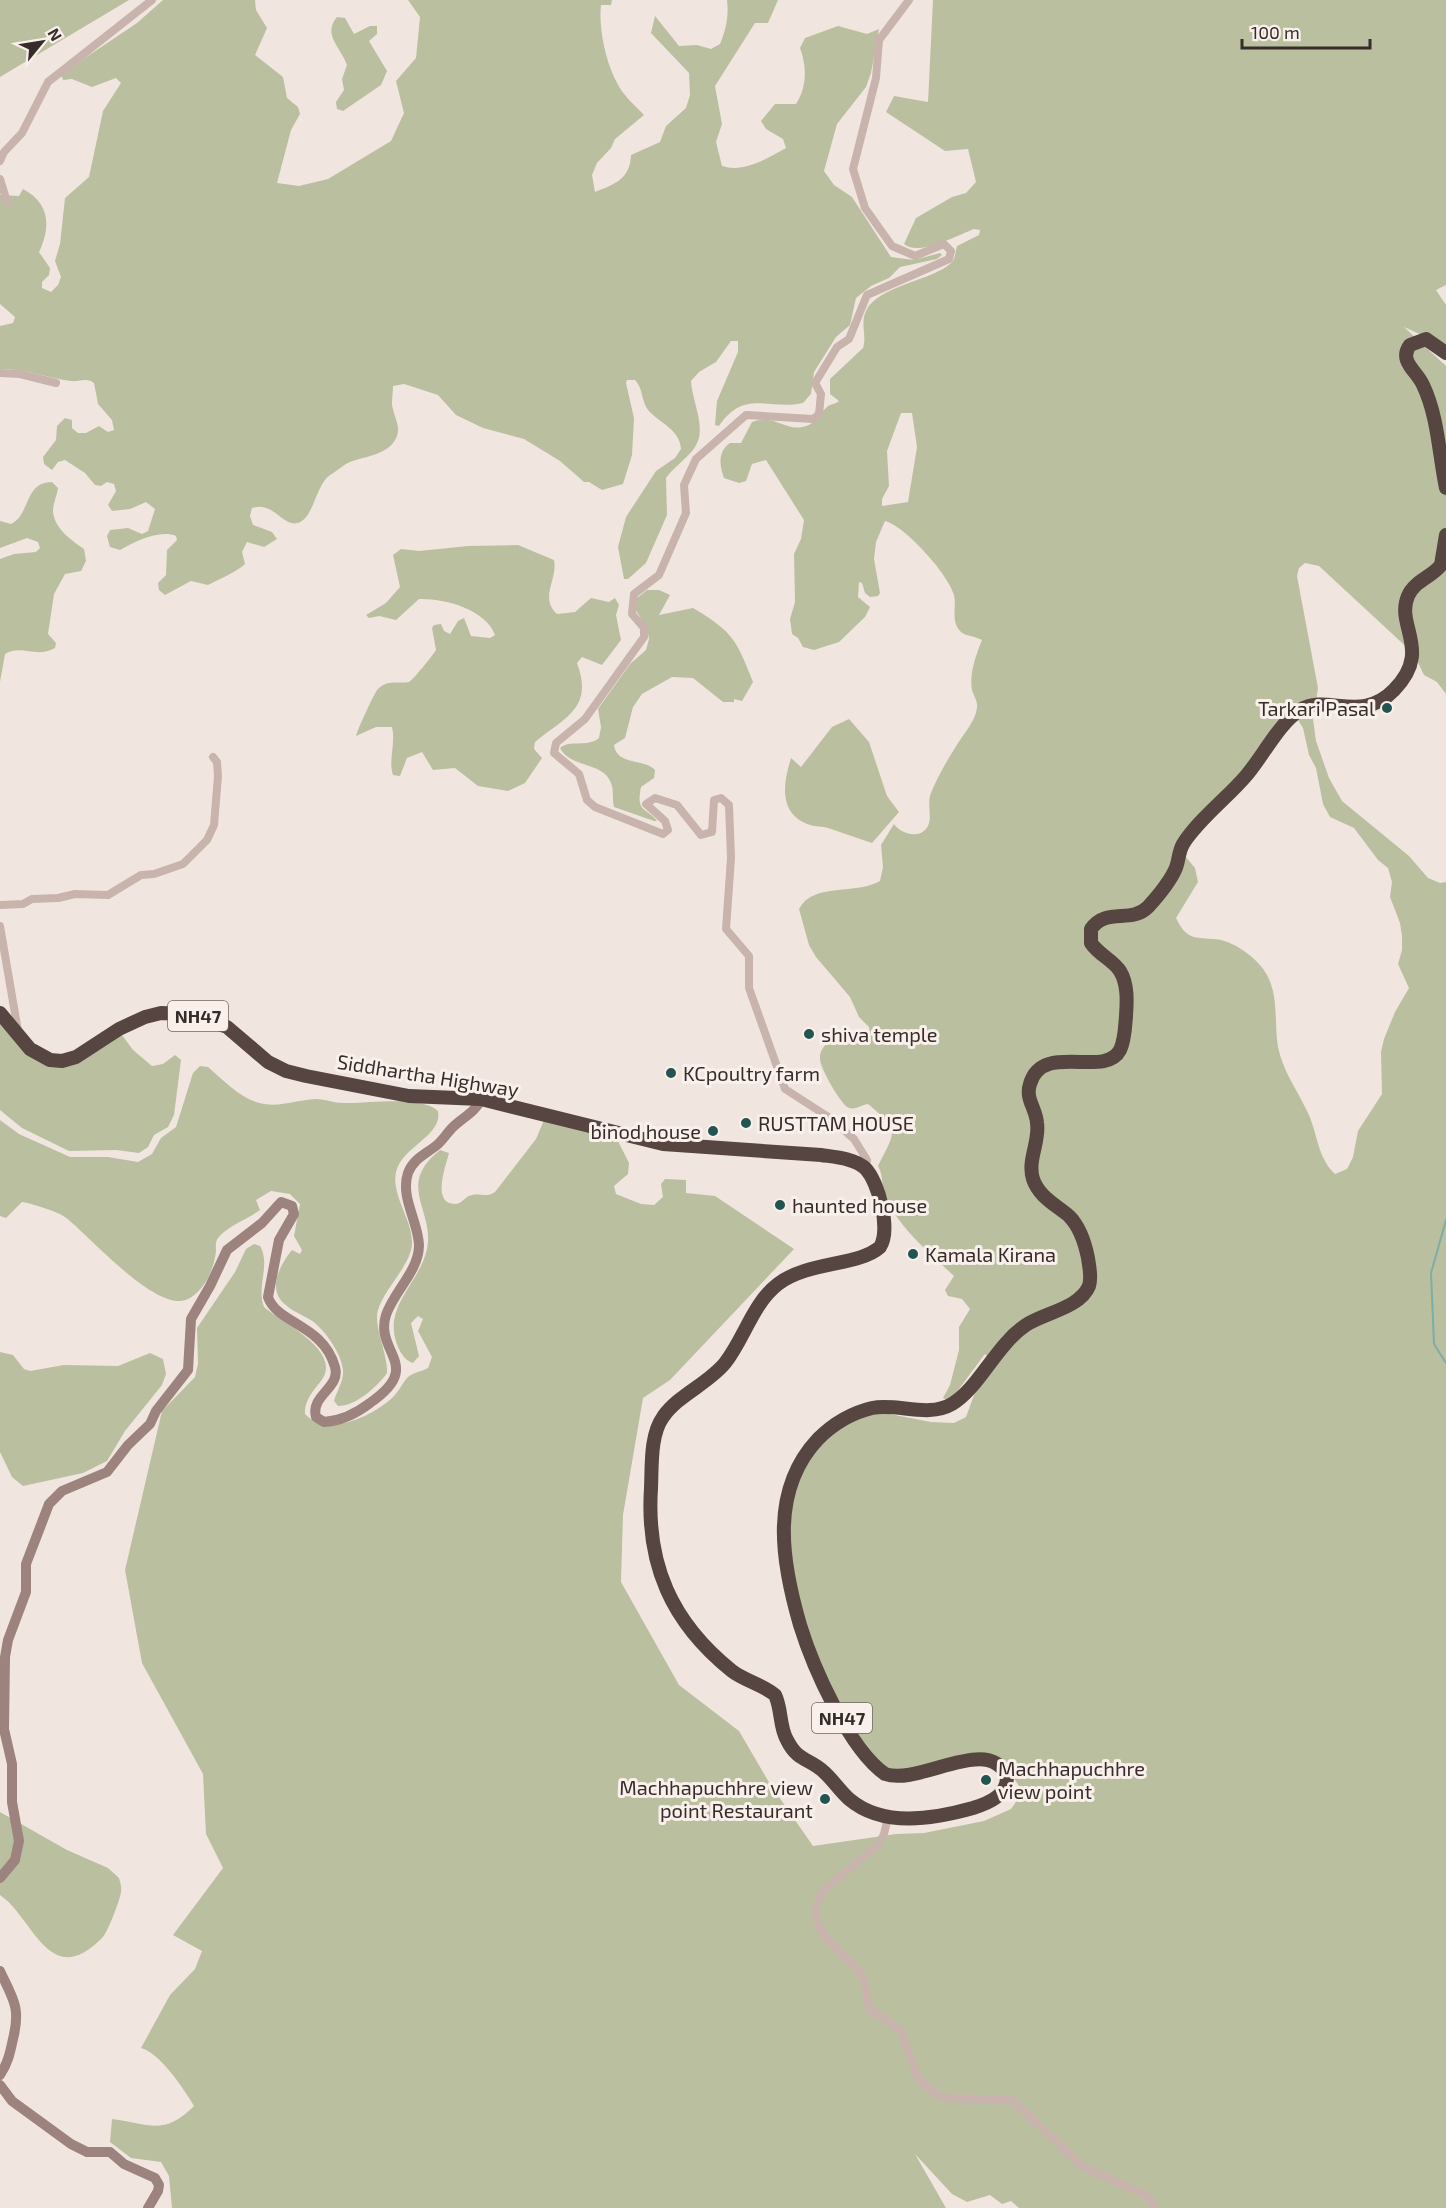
<svg xmlns="http://www.w3.org/2000/svg" width="1446" height="2208" viewBox="0 0 1446 2208" font-family="'Exo 2',sans-serif">
	<rect width="100%" height="100%" fill="#f1e6df"/>
	<g fill="#babfa0" fill-rule="evenodd">
		<path d="M 0,0 L 129,0 L 0,77 Z"/>
		<path d="M 163,0 L 255,0 L 256,10 L 267,28 L 255,55 L 283,77 L 287,98 L 298,107 L 300,114 L 291,130 L 277,183 L 299,186 L 328,179 L 391,141 L 404,113 L 396,81 L 416,58 L 420,17 L 408,0 L 612,0 L 611,5 L 601,5 C 598,31 608,74 625,95 C 630,102 638,108 644,115 L 615,139 L 611,148 L 597,163 L 592,175 L 595,192 C 615,184 630,179 631,155 L 660,142 L 666,126 L 686,108 L 690,95 L 689,73 L 651,33 L 655,16 L 679,46 L 697,45 L 711,49 L 720,44 C 726,29 729,16 727,0 L 778,0 L 768,23 L 755,23 L 715,86 L 722,124 L 716,142 L 722,166 C 744,173 766,159 786,148 L 783,139 L 766,129 L 761,121 L 775,104 L 796,104 C 807,87 807,67 800,48 L 805,38 L 838,26 L 867,34 L 879,29 L 871,73 L 866,87 L 837,124 L 824,171 L 834,185 L 852,197 L 891,257 L 914,260 L 940,253 L 942,255 L 937,259 L 900,267 L 889,278 L 871,286 L 856,298 L 850,325 L 836,337 L 814,372 L 811,394 L 803,403 C 768,411 745,388 719,426 L 715,425 L 717,401 L 738,352 L 738,341 L 731,341 L 716,362 L 699,372 L 691,381 C 692,403 709,430 693,450 C 685,460 674,467 666,478 L 667,515 L 646,563 L 628,579 L 624,579 L 618,547 L 626,517 L 656,471 L 675,458 L 681,449 C 680,429 659,423 648,410 C 641,400 643,388 635,380 L 627,380 L 626,383 L 634,418 L 632,455 L 623,484 L 602,490 L 589,482 L 584,482 L 560,461 L 524,439 L 483,428 L 456,415 L 438,395 L 404,384 L 393,386 C 393,392 392,398 392,404 C 393,415 401,426 397,436 C 390,455 365,456 350,462 C 343,465 337,471 330,475 C 315,486 314,518 298,523 C 282,527 274,501 252,508 L 250,516 L 253,525 L 272,532 L 277,539 L 264,547 L 247,542 L 242,552 L 245,564 C 238,571 218,580 208,585 L 191,581 L 165,595 L 159,590 L 158,583 L 166,575 L 167,550 L 177,540 L 176,536 C 160,529 134,542 120,550 L 110,547 L 107,536 L 110,530 L 128,528 L 142,534 L 148,531 L 155,509 L 146,502 L 130,509 L 112,511 L 108,505 L 116,491 L 114,484 L 107,482 L 101,486 L 95,485 L 85,473 L 65,460 L 58,462 L 52,470 L 44,464 L 43,457 L 56,440 L 57,426 L 65,418 L 72,420 L 72,428 L 78,433 L 86,433 L 99,426 L 108,432 L 114,430 L 112,420 L 98,404 L 94,383 C 87,377 80,382 71,381 C 47,378 24,368 0,369 L 0,326 L 13,323 L 15,317 L 0,304 L 0,195 L 19,196 L 23,189 C 50,203 51,227 39,252 L 50,268 L 49,275 L 42,282 L 42,288 L 51,292 L 58,285 L 61,277 L 55,261 L 60,244 L 65,198 L 89,177 L 103,111 L 121,83 L 116,78 L 92,87 L 72,79 L 63,80 L 61,74 L 137,23 Z"/>
		<path d="M 933,0 L 1446,0 L 1446,285 L 1436,290 L 1446,305 L 1446,346 L 1404,327 L 1446,366 L 1446,694 L 1437,682 L 1424,675 L 1414,654 L 1319,566 L 1305,563 L 1299,568 L 1297,576 L 1318,688 L 1313,719 L 1316,741 L 1329,778 L 1342,801 L 1409,856 L 1428,878 L 1440,883 L 1446,882 L 1446,2208 L 1019,2208 L 1011,2201 L 1002,2204 L 990,2195 L 967,2202 L 952,2194 L 915,2154 L 946,2208 L 172,2208 L 169,2176 L 161,2162 L 131,2158 L 110,2142 L 112,2119 C 150,2124 164,2136 194,2106 C 184,2089 160,2053 141,2048 L 170,1995 L 195,1969 L 202,1951 L 173,1935 L 223,1868 L 206,1834 L 203,1774 L 142,1663 L 125,1570 L 162,1411 L 195,1377 L 198,1364 L 197,1328 L 235,1272 L 246,1249 L 254,1244 L 260,1246 C 271,1264 256,1287 264,1307 C 281,1322 344,1351 321,1381 C 313,1391 304,1401 305,1414 C 327,1438 373,1416 393,1397 C 399,1391 402,1384 407,1378 C 413,1372 421,1372 428,1368 L 432,1357 L 418,1331 L 423,1319 L 418,1316 L 411,1323 L 419,1356 L 413,1363 C 406,1361 401,1354 398,1347 C 381,1307 419,1285 427,1249 C 435,1210 395,1186 440,1150 L 449,1153 C 446,1165 431,1204 455,1204 C 462,1204 465,1196 472,1195 C 481,1193 486,1198 495,1192 L 536,1139 L 544,1120 L 617,1139 L 629,1163 L 628,1174 L 614,1186 L 616,1194 L 641,1204 L 654,1205 L 663,1197 L 661,1184 L 665,1179 L 686,1180 L 686,1193 L 715,1196 L 794,1249 L 670,1380 L 643,1398 L 623,1515 L 621,1582 L 679,1685 L 739,1731 L 770,1784 L 813,1846 L 896,1834 L 924,1833 L 984,1821 L 1011,1809 L 1018,1799 L 1019,1786 L 1008,1769 L 993,1760 L 892,1776 L 856,1739 L 791,1606 L 782,1531 L 799,1460 L 848,1420 L 879,1412 L 931,1422 L 954,1423 L 966,1417 L 985,1365 L 990,1359 L 985,1354 L 950,1401 L 943,1398 L 950,1385 L 959,1350 L 959,1327 L 970,1309 L 962,1299 L 948,1296 L 945,1290 L 954,1276 C 928,1251 901,1230 885,1197 C 881,1187 884,1177 878,1166 C 896,1130 900,1131 868,1104 C 861,1105 856,1110 849,1108 C 841,1105 820,1068 820,1059 C 819,1050 826,1044 832,1039 L 867,1041 L 870,1034 L 869,1027 L 859,1017 L 850,997 L 816,957 L 809,945 L 799,909 C 813,882 857,895 880,881 L 883,867 L 881,845 L 894,824 C 900,833 918,839 926,829 C 934,820 926,804 931,793 C 937,778 946,762 955,748 C 962,735 975,723 977,708 C 978,701 974,697 972,690 C 969,674 976,655 982,640 C 975,636 965,636 961,632 C 950,621 957,607 954,595 C 949,575 905,526 885,521 L 876,542 L 874,559 L 880,593 L 878,596 L 870,597 L 865,593 L 862,583 L 859,582 L 858,597 L 870,607 L 865,617 L 839,642 L 814,650 L 803,647 L 798,638 L 792,634 L 790,619 L 795,602 L 794,554 L 801,539 L 804,520 L 766,460 L 752,464 L 746,481 L 739,483 L 724,478 C 719,465 718,451 730,443 L 741,443 L 752,422 C 775,414 785,431 802,427 C 815,425 818,415 827,407 C 830,404 836,404 839,401 L 830,394 L 830,379 L 863,348 C 867,336 860,323 866,311 C 877,286 934,280 951,263 C 956,258 955,252 957,246 L 979,235 L 980,230 L 974,229 C 958,235 918,257 904,244 L 916,218 L 952,197 L 966,193 L 976,182 L 968,149 L 945,151 L 886,112 L 894,96 L 928,102 ZM 901,413 L 912,413 L 917,447 L 908,502 L 882,506 L 882,499 L 889,486 L 887,451 ZM 1298,720 L 1303,728 L 1309,755 L 1316,768 L 1323,804 L 1330,817 L 1354,828 L 1378,860 L 1388,868 L 1392,882 L 1390,897 L 1400,923 L 1402,936 L 1402,950 L 1398,964 L 1409,988 L 1395,1012 L 1384,1039 L 1381,1052 L 1382,1094 L 1358,1131 L 1353,1157 L 1347,1169 L 1335,1174 C 1316,1156 1318,1131 1306,1109 C 1296,1088 1283,1071 1278,1047 C 1274,1023 1279,997 1267,975 C 1259,960 1238,944 1221,940 C 1197,936 1188,943 1176,918 L 1198,882 L 1195,868 L 1185,856 C 1190,847 1194,837 1200,830 C 1211,817 1223,811 1231,797 L 1290,723 Z"/>
		<path d="M 337,17 L 345,18 L 354,34 L 370,26 L 377,26 L 377,34 L 369,41 L 387,71 L 381,85 L 343,111 L 337,109 L 336,102 L 344,90 L 342,79 L 347,65 C 341,47 322,35 337,17 Z"/>
		<path d="M 52,482 L 58,488 C 57,496 53,503 53,512 C 55,529 71,540 84,549 L 86,561 L 81,571 L 65,574 L 54,594 L 48,634 L 56,643 L 55,648 C 36,659 22,644 5,654 L 0,682 L 0,559 L 14,554 L 36,552 L 40,548 L 38,542 L 27,538 L 0,548 L 0,521 L 11,524 C 31,514 24,482 52,482 Z"/>
		<path d="M 518,545 L 554,560 C 558,580 539,597 557,614 L 575,612 L 591,598 L 609,602 L 615,598 L 619,605 L 616,615 L 621,640 L 602,665 L 582,657 L 577,663 C 594,708 565,717 535,742 L 534,749 L 542,758 L 525,783 L 508,791 L 478,786 L 455,768 L 433,770 L 422,752 L 407,758 L 400,776 L 393,775 C 388,760 396,743 392,727 L 376,727 L 356,736 C 357,731 375,691 378,689 C 388,679 398,684 409,682 C 412,681 434,654 436,650 L 432,628 L 434,625 L 441,624 L 444,631 L 450,634 L 458,621 L 464,618 L 471,636 L 490,638 L 495,635 C 486,609 443,598 419,599 L 396,620 L 379,616 L 369,618 L 366,615 L 386,603 L 400,587 L 393,555 L 401,549 L 419,551 L 468,546 Z"/>
		<path d="M 647,590 L 659,590 L 670,595 L 659,615 L 693,608 C 733,632 736,639 753,682 L 742,701 L 734,699 L 734,702 L 723,702 L 693,678 L 672,677 L 642,694 L 633,707 L 625,738 L 614,745 C 617,766 644,758 655,770 L 654,778 L 641,787 C 636,813 645,806 657,821 L 654,821 L 614,807 C 612,799 614,790 611,783 C 603,761 571,769 560,748 C 570,739 587,748 599,738 L 601,727 L 598,709 L 630,664 L 646,650 L 649,639 L 647,628 L 635,609 L 637,598 Z"/>
		<path d="M 849,719 L 869,742 L 887,796 L 899,812 L 872,843 C 857,838 843,833 828,828 C 822,826 816,827 810,825 C 778,814 783,784 791,758 L 801,767 L 832,727 Z"/>
		<path d="M 0,1018 L 44,1062 L 122,1035 L 133,1050 L 152,1066 L 163,1064 L 175,1055 L 181,1060 L 174,1115 L 168,1127 L 154,1135 L 148,1147 L 139,1153 L 116,1150 L 69,1151 L 22,1128 L 0,1110 Z"/>
		<path d="M 200,1066 L 208,1067 C 222,1079 238,1096 256,1102 C 277,1109 295,1100 316,1099 C 325,1099 334,1103 343,1103 C 367,1104 420,1095 438,1111 C 443,1136 402,1146 396,1172 C 391,1196 413,1220 412,1244 C 411,1265 384,1289 378,1310 C 373,1326 388,1354 387,1373 C 377,1387 356,1406 338,1406 L 334,1401 C 337,1390 344,1381 343,1370 C 341,1353 327,1334 315,1323 C 306,1316 295,1313 287,1306 C 266,1291 279,1266 292,1250 L 300,1254 L 302,1250 L 294,1236 L 300,1204 L 290,1194 L 271,1191 L 256,1200 L 260,1210 C 247,1220 229,1225 218,1238 C 215,1242 216,1246 216,1251 C 214,1269 206,1288 190,1298 C 160,1318 88,1234 65,1217 C 59,1212 30,1203 22,1202 L 6,1218 L 0,1216 L 0,1120 L 19,1134 L 70,1157 L 108,1157 L 138,1162 L 152,1154 L 161,1138 L 176,1127 L 193,1073 Z"/>
		<path d="M 0,1352 L 13,1355 L 24,1369 L 30,1371 L 64,1365 L 118,1366 L 150,1353 L 163,1359 L 166,1374 L 162,1385 L 125,1431 L 107,1461 L 83,1473 L 23,1486 L 12,1477 L 0,1452 Z"/>
		<path d="M 0,1812 L 67,1850 L 108,1868 L 119,1878 C 120,1882 122,1887 121,1892 C 120,1900 108,1932 102,1938 C 49,1992 33,1917 0,1895 Z"/>
	</g>
	<g fill="none" stroke-linecap="round" stroke-linejoin="round">
		<path stroke="#80aca7" stroke-width="2" d="M 1446,1220 L 1431,1273 L 1434,1344 L 1446,1363"/>
		<g stroke="#c8b4ac" stroke-width="8">
			<path d="M 0,161 L 4,152 L 22,133 L 48,82 L 152,0"/>
			<path d="M 0,179 L 7,202"/>
			<path d="M 0,373 L 20,374 L 56,383"/>
			<path d="M 0,905 L 23,904 L 32,899 L 58,898 L 75,894 L 108,895 L 141,875 L 154,874 L 183,864 L 207,840 L 214,825 L 218,776 L 217,762 L 213,757"/>
			<path d="M 0,926 L 18,1031"/>
			<path d="M 865,1168 L 867,1160 L 854,1139 L 830,1118 L 785,1089 L 749,988 L 749,956 L 726,929 L 731,858 L 729,805 L 721,798 L 714,800 L 712,832 L 701,835 L 677,805 L 655,798 L 646,804 L 665,821 L 668,830 L 663,834 L 595,807 L 587,800 L 579,774 L 554,753 L 556,743 L 585,719 L 644,637 L 644,628 L 632,614 L 634,594 L 659,575 L 686,513 L 684,485 L 696,459 L 746,415 L 813,419 L 819,414 L 821,394 L 815,383 L 837,347 L 849,339 L 867,295 L 949,259 L 951,251 L 944,244 L 915,256 L 892,246 L 865,208 L 853,169 L 876,78 L 879,40 L 909,0"/>
			<path d="M 888,1817 L 884,1834 L 879,1844 L 824,1890 C 799,1924 837,1947 860,1972 L 864,1980 L 869,2008 L 901,2031 L 918,2078 L 937,2095 L 949,2098 L 1012,2100 L 1083,2167 L 1146,2195 L 1156,2208"/>
		</g>
		<g stroke="#9c837d" stroke-width="10">
			<path d="M 0,1878 L 15,1860 L 19,1841 L 12,1802 L 12,1764 L 4,1729 L 5,1657 L 8,1640 L 26,1592 L 26,1564 L 49,1504 L 62,1491 L 107,1472 L 128,1445 L 150,1424 L 156,1411 L 188,1370 L 191,1319 L 210,1286 L 227,1250 L 262,1223 L 281,1202 L 292,1206 L 294,1214 L 279,1240 L 268,1297 C 277,1324 323,1324 335,1367 C 341,1388 310,1395 316,1417 L 324,1422 C 341,1421 357,1413 370,1403 C 425,1365 374,1353 386,1315 C 394,1291 419,1271 419,1245 C 418,1221 400,1197 408,1173 C 413,1159 426,1154 437,1145 C 443,1140 447,1133 452,1128 C 463,1117 475,1113 481,1099"/>
			<path d="M 0,1971 C 13,1999 21,2007 13,2039 C 10,2053 8,2063 0,2075"/>
			<path d="M 0,2085 L 12,2101 L 71,2144 L 87,2152 L 110,2152 L 124,2164 L 155,2178 L 159,2185 L 158,2191 L 148,2208"/>
		</g>
		<g stroke="#574542" stroke-width="14">
			<path d="M 1446,353 L 1426,339 L 1410,345 C 1398,361 1417,371 1423,385 C 1438,416 1439,455 1446,488"/>
			<path d="M 0,1013 L 30,1049 L 50,1060 L 62,1061 L 76,1057 L 119,1029 L 145,1017 L 161,1013 L 190,1014 L 227,1027 L 268,1062 L 286,1071 L 306,1076 L 409,1096 L 481,1099 L 663,1144 L 821,1155 C 834,1157 854,1158 865,1168 C 879,1182 891,1230 880,1247 C 859,1266 808,1261 778,1284 C 753,1303 744,1339 725,1363 C 708,1384 678,1395 663,1417 C 650,1435 652,1466 651,1488 C 646,1564 671,1622 732,1671 C 745,1681 762,1684 775,1695 C 782,1709 779,1726 787,1740 C 798,1762 809,1758 824,1772 C 833,1780 840,1791 849,1799 C 883,1828 934,1819 973,1808 C 989,1803 1008,1795 1007,1776 C 988,1734 920,1786 885,1774 C 849,1749 813,1667 800,1625 C 782,1563 769,1491 818,1439 C 833,1424 851,1413 872,1408 C 898,1403 928,1418 952,1404 C 979,1388 996,1345 1026,1325 C 1044,1313 1080,1308 1089,1286 C 1092,1277 1089,1266 1088,1258 C 1085,1243 1080,1227 1069,1216 C 1056,1205 1039,1197 1033,1179 C 1027,1160 1040,1142 1037,1123 C 1036,1108 1025,1099 1030,1084 C 1042,1041 1105,1079 1120,1050 C 1125,1040 1125,1027 1126,1016 C 1127,1002 1128,984 1120,971 C 1113,960 1099,955 1091,943 L 1091,929 C 1106,907 1131,924 1148,907 C 1158,896 1169,883 1175,870 C 1179,862 1178,853 1183,844 C 1199,819 1226,799 1245,777 C 1262,758 1279,723 1300,710 C 1327,693 1361,724 1394,690 C 1433,650 1395,626 1408,596 C 1414,581 1432,577 1441,565 L 1446,535"/>
		</g>
	</g>
	<g fill="#235550" stroke="#f9f0eb" stroke-width="2">
		<circle cx="1387" cy="708" r="6"/>
		<circle cx="809" cy="1034" r="6"/>
		<circle cx="671" cy="1073" r="6"/>
		<circle cx="746" cy="1123" r="6"/>
		<circle cx="713" cy="1131" r="6"/>
		<circle cx="780" cy="1205" r="6"/>
		<circle cx="913" cy="1254" r="6"/>
		<circle cx="986" cy="1780" r="6"/>
		<circle cx="825" cy="1799" r="6"/>
	</g>
	<g text-anchor="middle" dominant-baseline="central" stroke-width="6" stroke-linejoin="round" paint-order="stroke">
		<g fill="#f9f0eb" stroke="#716764" stroke-width="1.5">
			<rect x="168" y="1001" width="60" height="30" rx="4.5"/>
			<rect x="812" y="1703" width="60" height="30" rx="4.5"/>
		</g>
		<g font-size="18" font-weight="bold" fill="#372c2a">
			<text x="198" y="1016">NH47</text>
			<text x="842" y="1718">NH47</text>
		</g>
		<g font-size="20" fill="#372c2a" stroke="#f9f0eb" text-anchor="start">
			<text x="1375" y="708" text-anchor="end">Tarkari Pasal</text>
			<text x="821" y="1034">shiva temple</text>
			<text x="683" y="1073">KCpoultry farm</text>
			<text x="758" y="1123">RUSTTAM HOUSE</text>
			<text x="701" y="1131" text-anchor="end">binod house</text>
			<text x="792" y="1205">haunted house</text>
			<text x="925" y="1254">Kamala Kirana</text>
			<text x="998" y="1768">Machhapuchhre<tspan x="998" dy="23">view point</tspan></text>
			<text x="813" y="1787" text-anchor="end">Machhapuchhre view<tspan x="813" dy="23">point Restaurant</tspan></text>
		</g>
		<g font-size="20" fill="#372c2a" stroke="#f9f0eb">
			<text transform="translate(428 1075) rotate(9)">Siddhartha Highway</text>
		</g>
	</g>
	<g transform="translate(42 42) rotate(60)" stroke="#f9f0eb" stroke-width="4.5" paint-order="stroke">
	<path d="M0-4.5L10 22L0 15L-10 22Z" fill="#372c2a"/>
	<text y="-9" font-size="16" font-weight="bold" text-anchor="middle" fill="#372c2a">N</text>
	</g>
	<path d="M1242 39v9h128v-9" fill="none" stroke="#372c2a" stroke-width="3"/>
	<text x="1251" y="39" font-size="18" fill="#372c2a" stroke="#f9f0eb" stroke-width="4.5" paint-order="stroke">100 m</text>
</svg>
